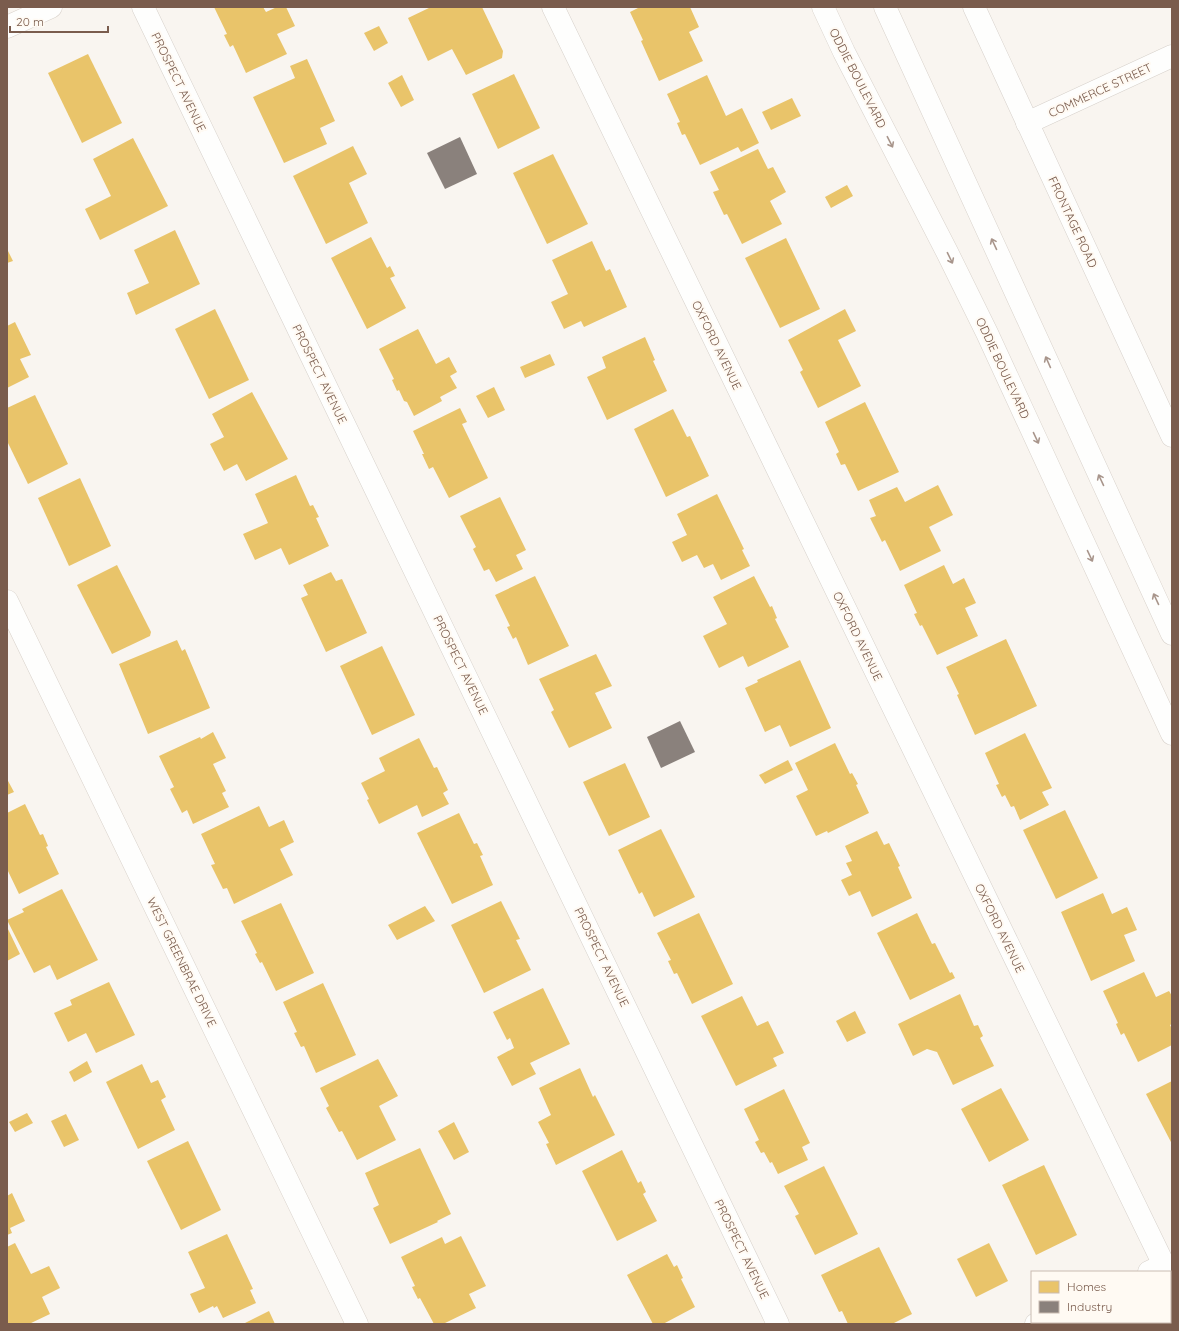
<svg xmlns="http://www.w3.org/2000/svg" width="1179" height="1331" viewBox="0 0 1179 1331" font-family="Quicksand,sans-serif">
	<rect width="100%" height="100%" fill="#f9f5f0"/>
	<g fill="#e9c46a">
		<path d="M 214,7 L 263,7 L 266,12 L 277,7 L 286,7 L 295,26 L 277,34 L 287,54 L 246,73 L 233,45 L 230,47 L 224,35 L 227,34 Z"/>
		<path d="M 431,7 L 482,7 L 503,51 L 502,58 L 466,75 L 452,49 L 428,61 L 408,18 Z"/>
		<path d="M 640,7 L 690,7 L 699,27 L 689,32 L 703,61 L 659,81 L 641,41 L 643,40 L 630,12 Z"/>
		<path d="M 379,26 L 388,43 L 374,51 L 364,33 Z"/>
		<path d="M 88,54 L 122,123 L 82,143 L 48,73 Z"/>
		<path d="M 307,59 L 335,121 L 320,128 L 327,144 L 284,163 L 253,97 L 295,78 L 290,66 Z"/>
		<path d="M 514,74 L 540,128 L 498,149 L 472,94 Z"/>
		<path d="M 402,75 L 414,100 L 401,107 L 388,83 Z"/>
		<path d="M 707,75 L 726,116 L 742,108 L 759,143 L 741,152 L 738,147 L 700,165 L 685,134 L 682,135 L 677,123 L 680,122 L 667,94 Z"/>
		<path d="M 792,98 L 801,116 L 771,130 L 762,112 Z"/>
		<path d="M 133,138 L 168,206 L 100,240 L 85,209 L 111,196 L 93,159 Z"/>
		<path d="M 353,146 L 367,174 L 349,183 L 368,223 L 326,244 L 293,176 Z"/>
		<path d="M 758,149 L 768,169 L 773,167 L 786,192 L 770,201 L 782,224 L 742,244 L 727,214 L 724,215 L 713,192 L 719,190 L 710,172 Z"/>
		<path d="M 553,154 L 588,224 L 547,244 L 513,173 Z"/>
		<path d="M 847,185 L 853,196 L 831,208 L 825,197 Z"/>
		<path d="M 175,230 L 200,284 L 136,315 L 127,293 L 149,283 L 134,250 Z"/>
		<path d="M 371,237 L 387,268 L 390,266 L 395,276 L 390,278 L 406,308 L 367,329 L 331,258 Z"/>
		<path d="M 786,238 L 820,309 L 780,328 L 745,258 Z"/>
		<path d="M 592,241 L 606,271 L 610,269 L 627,307 L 584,327 L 581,321 L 564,329 L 551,302 L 568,294 L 552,260 Z"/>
		<path d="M 7,249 L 13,261 L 7,263 Z"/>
		<path d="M 215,309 L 249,380 L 209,399 L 175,329 Z"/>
		<path d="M 845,309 L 856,331 L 838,340 L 861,386 L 818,408 L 800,372 L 803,370 L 788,340 Z"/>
		<path d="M 15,322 L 31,355 L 20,359 L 29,377 L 7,388 L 7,326 Z"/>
		<path d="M 418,329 L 436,364 L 449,357 L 457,372 L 450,376 L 457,388 L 440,397 L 442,401 L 414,416 L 407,402 L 404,401 L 399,390 L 397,391 L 392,380 L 394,379 L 379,349 Z"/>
		<path d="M 645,337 L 655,360 L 653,361 L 667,391 L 607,420 L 587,377 L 606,368 L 602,357 Z"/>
		<path d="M 550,354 L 555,365 L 525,378 L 520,367 Z"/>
		<path d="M 494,387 L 505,410 L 488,418 L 476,396 Z"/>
		<path d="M 252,392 L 288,459 L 246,481 L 237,464 L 224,471 L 210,444 L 224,437 L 212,414 Z"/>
		<path d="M 35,395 L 68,464 L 28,484 L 7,441 L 7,408 Z"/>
		<path d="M 865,402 L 899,472 L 858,491 L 845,464 L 841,465 L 836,454 L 839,452 L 825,422 Z"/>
		<path d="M 460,408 L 467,422 L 462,424 L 488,478 L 449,498 L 433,467 L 429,469 L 422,454 L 424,454 L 413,431 Z"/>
		<path d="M 673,409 L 687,437 L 690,436 L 709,476 L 666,497 L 634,429 Z"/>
		<path d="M 296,475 L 310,506 L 313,505 L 319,517 L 316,518 L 329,546 L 289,565 L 281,548 L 255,560 L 243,534 L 268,523 L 255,494 Z"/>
		<path d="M 80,478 L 111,546 L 69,566 L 38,498 Z"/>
		<path d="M 938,485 L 953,515 L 929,527 L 941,551 L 900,571 L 885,540 L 882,542 L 870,518 L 876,516 L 869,500 L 897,487 L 905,502 Z"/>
		<path d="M 717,494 L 744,549 L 742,550 L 750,566 L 721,580 L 713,564 L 704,568 L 697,555 L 682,562 L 672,542 L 687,535 L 677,514 Z"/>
		<path d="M 500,497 L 526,550 L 516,555 L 523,569 L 496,582 L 489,569 L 484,571 L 473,549 L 476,547 L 460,516 Z"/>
		<path d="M 117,565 L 151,632 L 150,636 L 112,654 L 77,585 Z"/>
		<path d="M 944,565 L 953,584 L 964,578 L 976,603 L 965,608 L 978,636 L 937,655 L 922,625 L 920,626 L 914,614 L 917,613 L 904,585 Z"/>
		<path d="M 331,572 L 336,581 L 342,579 L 367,633 L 326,652 L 301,598 L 308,595 L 303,585 Z"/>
		<path d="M 535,576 L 569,646 L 528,665 L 516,637 L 513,639 L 507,627 L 510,626 L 495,595 Z"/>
		<path d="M 754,576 L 770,607 L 772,606 L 777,618 L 775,619 L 789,647 L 748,667 L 743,656 L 719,668 L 703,636 L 727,624 L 713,597 Z"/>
		<path d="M 1006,639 L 1037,706 L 975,735 L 957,695 L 959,694 L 946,667 Z"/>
		<path d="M 177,640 L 182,651 L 185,649 L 210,708 L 148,734 L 119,664 Z"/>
		<path d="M 382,646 L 415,715 L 372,735 L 340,666 Z"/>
		<path d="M 596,654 L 612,686 L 595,693 L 612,728 L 569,748 L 551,712 L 554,710 L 539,679 Z"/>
		<path d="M 800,660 L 831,728 L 790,747 L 780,725 L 765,732 L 745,688 L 758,682 L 757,680 Z"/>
		<path d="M 213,732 L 226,758 L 213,764 L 226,791 L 222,793 L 229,807 L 193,824 L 187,810 L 182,813 L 170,789 L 174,787 L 159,756 L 200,737 L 201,739 Z"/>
		<path d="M 1025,733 L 1052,788 L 1042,792 L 1049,805 L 1020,820 L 1014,806 L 1011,807 L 1005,795 L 1002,797 L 996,785 L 999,784 L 985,753 Z"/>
		<path d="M 419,738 L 434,768 L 437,767 L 448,790 L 443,793 L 449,804 L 422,817 L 417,805 L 379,824 L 367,800 L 369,799 L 361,783 L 385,771 L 379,758 Z"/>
		<path d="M 835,743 L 850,774 L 852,773 L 858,784 L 856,785 L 869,813 L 828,833 L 827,831 L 816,836 L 796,796 L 808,790 L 795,763 Z"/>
		<path d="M 788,760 L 793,770 L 765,784 L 759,775 Z"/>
		<path d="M 625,763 L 650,817 L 609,836 L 583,782 Z"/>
		<path d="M 7,779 L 14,792 L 7,795 Z"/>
		<path d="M 25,804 L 40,835 L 43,834 L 48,846 L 46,847 L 59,874 L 19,894 L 7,869 L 7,813 Z"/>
		<path d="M 259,806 L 269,827 L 284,820 L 294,842 L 280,849 L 293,875 L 234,904 L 227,888 L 223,889 L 211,865 L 215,864 L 201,834 Z"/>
		<path d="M 1065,810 L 1098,878 L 1056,899 L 1023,830 Z"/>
		<path d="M 459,813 L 474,844 L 477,843 L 483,855 L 480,856 L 493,885 L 452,904 L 417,833 Z"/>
		<path d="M 661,829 L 695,897 L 654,917 L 642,892 L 639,894 L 618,850 Z"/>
		<path d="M 877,831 L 884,845 L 889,843 L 900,866 L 898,867 L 912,898 L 872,917 L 860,891 L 849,896 L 841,880 L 852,875 L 846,863 L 852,861 L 845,846 Z"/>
		<path d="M 62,889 L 98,960 L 57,980 L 50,965 L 34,973 L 7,920 L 24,912 L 22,909 Z"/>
		<path d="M 1103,893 L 1112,914 L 1127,907 L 1137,930 L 1124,935 L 1135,961 L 1091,981 L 1061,912 Z"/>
		<path d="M 501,901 L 520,939 L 516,940 L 531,970 L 484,993 L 451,925 Z"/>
		<path d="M 281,903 L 314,973 L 276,991 L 262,962 L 260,963 L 255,954 L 257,953 L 241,921 Z"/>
		<path d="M 425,906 L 435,921 L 397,940 L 388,925 Z"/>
		<path d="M 699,913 L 733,984 L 692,1004 L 677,973 L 674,974 L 668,961 L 671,960 L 657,933 Z"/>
		<path d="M 917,913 L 932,944 L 935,943 L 950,973 L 952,972 L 955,978 L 910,1000 L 877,933 Z"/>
		<path d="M 7,927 L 20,954 L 7,961 Z"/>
		<path d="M 1144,972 L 1156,997 L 1169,991 L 1172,996 L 1172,1024 L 1170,1025 L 1172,1029 L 1172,1045 L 1138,1062 L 1124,1033 L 1121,1035 L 1116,1024 L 1118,1023 L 1103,991 Z"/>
		<path d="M 109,982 L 135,1035 L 96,1053 L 86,1033 L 68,1042 L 54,1013 L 72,1005 L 70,1000 Z"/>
		<path d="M 323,983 L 356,1055 L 316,1073 L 304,1046 L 301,1047 L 294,1033 L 297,1032 L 283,1002 Z"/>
		<path d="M 543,988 L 570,1044 L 530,1063 L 536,1074 L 512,1086 L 497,1057 L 514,1048 L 510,1038 L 507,1040 L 493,1012 Z"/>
		<path d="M 960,994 L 974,1026 L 978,1025 L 983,1036 L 980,1038 L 994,1066 L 953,1085 L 937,1052 L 927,1049 L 913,1056 L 898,1024 Z"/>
		<path d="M 742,996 L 757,1026 L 768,1021 L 784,1053 L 773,1058 L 777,1066 L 736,1086 L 701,1016 Z"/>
		<path d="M 855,1011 L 866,1033 L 847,1042 L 836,1021 Z"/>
		<path d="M 378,1059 L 398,1096 L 379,1106 L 396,1140 L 357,1160 L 342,1131 L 339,1132 L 326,1108 L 329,1106 L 320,1088 Z"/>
		<path d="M 87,1061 L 92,1072 L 74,1082 L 69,1072 Z"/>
		<path d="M 142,1064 L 151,1083 L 158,1080 L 166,1097 L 161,1100 L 175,1130 L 138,1149 L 106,1082 Z"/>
		<path d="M 580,1068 L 593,1097 L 595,1095 L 615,1135 L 556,1165 L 546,1144 L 549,1143 L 538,1122 L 551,1115 L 539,1088 Z"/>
		<path d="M 1172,1081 L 1172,1144 L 1146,1094 Z"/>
		<path d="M 1001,1088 L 1029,1140 L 989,1162 L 961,1109 Z"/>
		<path d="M 784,1089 L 810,1143 L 802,1147 L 808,1160 L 778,1174 L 772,1162 L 770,1163 L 764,1152 L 761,1153 L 755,1142 L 759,1140 L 744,1109 Z"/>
		<path d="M 27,1113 L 33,1123 L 15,1132 L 9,1122 Z"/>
		<path d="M 66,1114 L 79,1140 L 64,1147 L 51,1121 Z"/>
		<path d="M 454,1122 L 469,1152 L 454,1160 L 438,1131 Z"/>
		<path d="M 188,1141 L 221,1210 L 181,1230 L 147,1161 Z"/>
		<path d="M 420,1148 L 451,1214 L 437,1221 L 438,1222 L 390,1244 L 373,1208 L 379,1205 L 365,1173 Z"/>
		<path d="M 622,1150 L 638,1183 L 641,1181 L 646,1192 L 643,1194 L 657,1221 L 617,1241 L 582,1171 Z"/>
		<path d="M 1044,1165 L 1077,1235 L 1036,1255 L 1002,1185 Z"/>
		<path d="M 824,1166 L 858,1234 L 815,1255 L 795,1216 L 799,1214 L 784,1186 Z"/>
		<path d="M 12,1193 L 25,1221 L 10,1228 L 12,1233 L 7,1235 L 7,1196 Z"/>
		<path d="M 227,1234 L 253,1289 L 250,1290 L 256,1303 L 223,1318 L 217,1306 L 214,1308 L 213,1306 L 199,1313 L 190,1294 L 205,1288 L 188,1252 Z"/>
		<path d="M 461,1236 L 486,1286 L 469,1294 L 476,1308 L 443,1324 L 434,1324 L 420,1298 L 418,1299 L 412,1287 L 415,1286 L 401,1257 L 442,1237 L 445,1244 Z"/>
		<path d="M 15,1243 L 31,1274 L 49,1266 L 60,1288 L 42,1297 L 50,1314 L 29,1324 L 7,1324 L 7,1247 Z"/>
		<path d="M 989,1243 L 1008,1281 L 976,1297 L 957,1259 Z"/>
		<path d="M 879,1247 L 912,1314 L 892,1324 L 848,1324 L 842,1311 L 839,1312 L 821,1275 Z"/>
		<path d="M 667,1254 L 674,1267 L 677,1265 L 683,1278 L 681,1279 L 695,1307 L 663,1324 L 653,1324 L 627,1275 Z"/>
		<path d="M 269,1311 L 275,1324 L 243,1324 Z"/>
	</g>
	<g fill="#8a817c">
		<path d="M 460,137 L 477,174 L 445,189 L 427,153 Z"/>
		<path d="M 680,721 L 695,752 L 661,768 L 647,737 Z"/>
	</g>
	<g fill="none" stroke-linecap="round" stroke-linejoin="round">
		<g stroke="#d7d1cb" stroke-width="23">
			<g id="street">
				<path d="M 143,7 L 778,1324"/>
				<path d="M 553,7 L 1164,1265 L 1149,1272"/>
				<path d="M 974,7 L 1172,436"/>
				<path d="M 1027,123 L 1172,56"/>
				<path d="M 1036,1324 L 1040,1322"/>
			</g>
		</g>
		<g stroke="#d9d2cb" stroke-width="23">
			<g id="secondary">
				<path d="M 823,7 L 844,52 L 947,252 L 987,333 L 1172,734"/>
				<path d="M 885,7 L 1172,634"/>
				<path d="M 7,27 L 51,7"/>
				<path d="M 7,601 L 357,1324"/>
			</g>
		</g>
		<use href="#street" stroke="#fefefd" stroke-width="22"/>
		<use href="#secondary" stroke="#fefefd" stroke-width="22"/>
	</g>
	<defs><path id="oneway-shaft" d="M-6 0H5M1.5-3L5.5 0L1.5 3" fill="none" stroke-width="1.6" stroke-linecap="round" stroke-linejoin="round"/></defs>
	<g stroke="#a8958b">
		<use href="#oneway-shaft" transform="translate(890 142) rotate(63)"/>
		<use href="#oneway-shaft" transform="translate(994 244) rotate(-115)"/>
		<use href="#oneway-shaft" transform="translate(950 258) rotate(64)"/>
		<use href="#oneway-shaft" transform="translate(1048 362) rotate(-114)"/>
		<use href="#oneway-shaft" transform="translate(1036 438) rotate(65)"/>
		<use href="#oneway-shaft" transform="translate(1101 480) rotate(-115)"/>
		<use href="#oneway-shaft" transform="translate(1090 556) rotate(65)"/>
		<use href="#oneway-shaft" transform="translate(1156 599) rotate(-115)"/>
	</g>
	<g text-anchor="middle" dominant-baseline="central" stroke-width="4" stroke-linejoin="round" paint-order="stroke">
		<g font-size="12" fill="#7a5c4d" stroke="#fffaf3">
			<text transform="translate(858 78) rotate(63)">ODDIE BOULEVARD</text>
			<text transform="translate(179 82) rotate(64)">PROSPECT AVENUE</text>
			<text transform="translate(1100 90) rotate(-25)">COMMERCE STREET</text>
			<text transform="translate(1073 222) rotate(65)">FRONTAGE ROAD</text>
			<text transform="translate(717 345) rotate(64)">OXFORD AVENUE</text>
			<text transform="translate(1003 368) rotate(65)">ODDIE BOULEVARD</text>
			<text transform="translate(320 374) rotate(64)">PROSPECT AVENUE</text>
			<text transform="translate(858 636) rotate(64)">OXFORD AVENUE</text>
			<text transform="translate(461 665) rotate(64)">PROSPECT AVENUE</text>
			<text transform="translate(1000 928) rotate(64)">OXFORD AVENUE</text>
			<text transform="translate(602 957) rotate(64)">PROSPECT AVENUE</text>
			<text transform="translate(182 962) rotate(64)">WEST GREENBRAE DRIVE</text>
			<text transform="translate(742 1249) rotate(64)">PROSPECT AVENUE</text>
		</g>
	</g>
	<rect width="1179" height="1331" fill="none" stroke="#7a5c4d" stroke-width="16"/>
	<rect x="1031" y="1271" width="140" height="52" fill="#fffaf3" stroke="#cabbb1"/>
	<rect x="1039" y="1281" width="20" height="12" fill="#e9c46a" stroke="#cabbb1"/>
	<text x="1067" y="1291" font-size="12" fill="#7a5c4d">Homes</text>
	<rect x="1039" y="1301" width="20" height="12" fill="#8a817c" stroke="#cabbb1"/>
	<text x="1067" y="1311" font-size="12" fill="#7a5c4d">Industry</text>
	<path d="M10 26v6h98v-6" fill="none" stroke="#7a5c4d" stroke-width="2"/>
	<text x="16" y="26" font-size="12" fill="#7a5c4d" stroke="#fffaf3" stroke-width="3" paint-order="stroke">20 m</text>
</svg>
